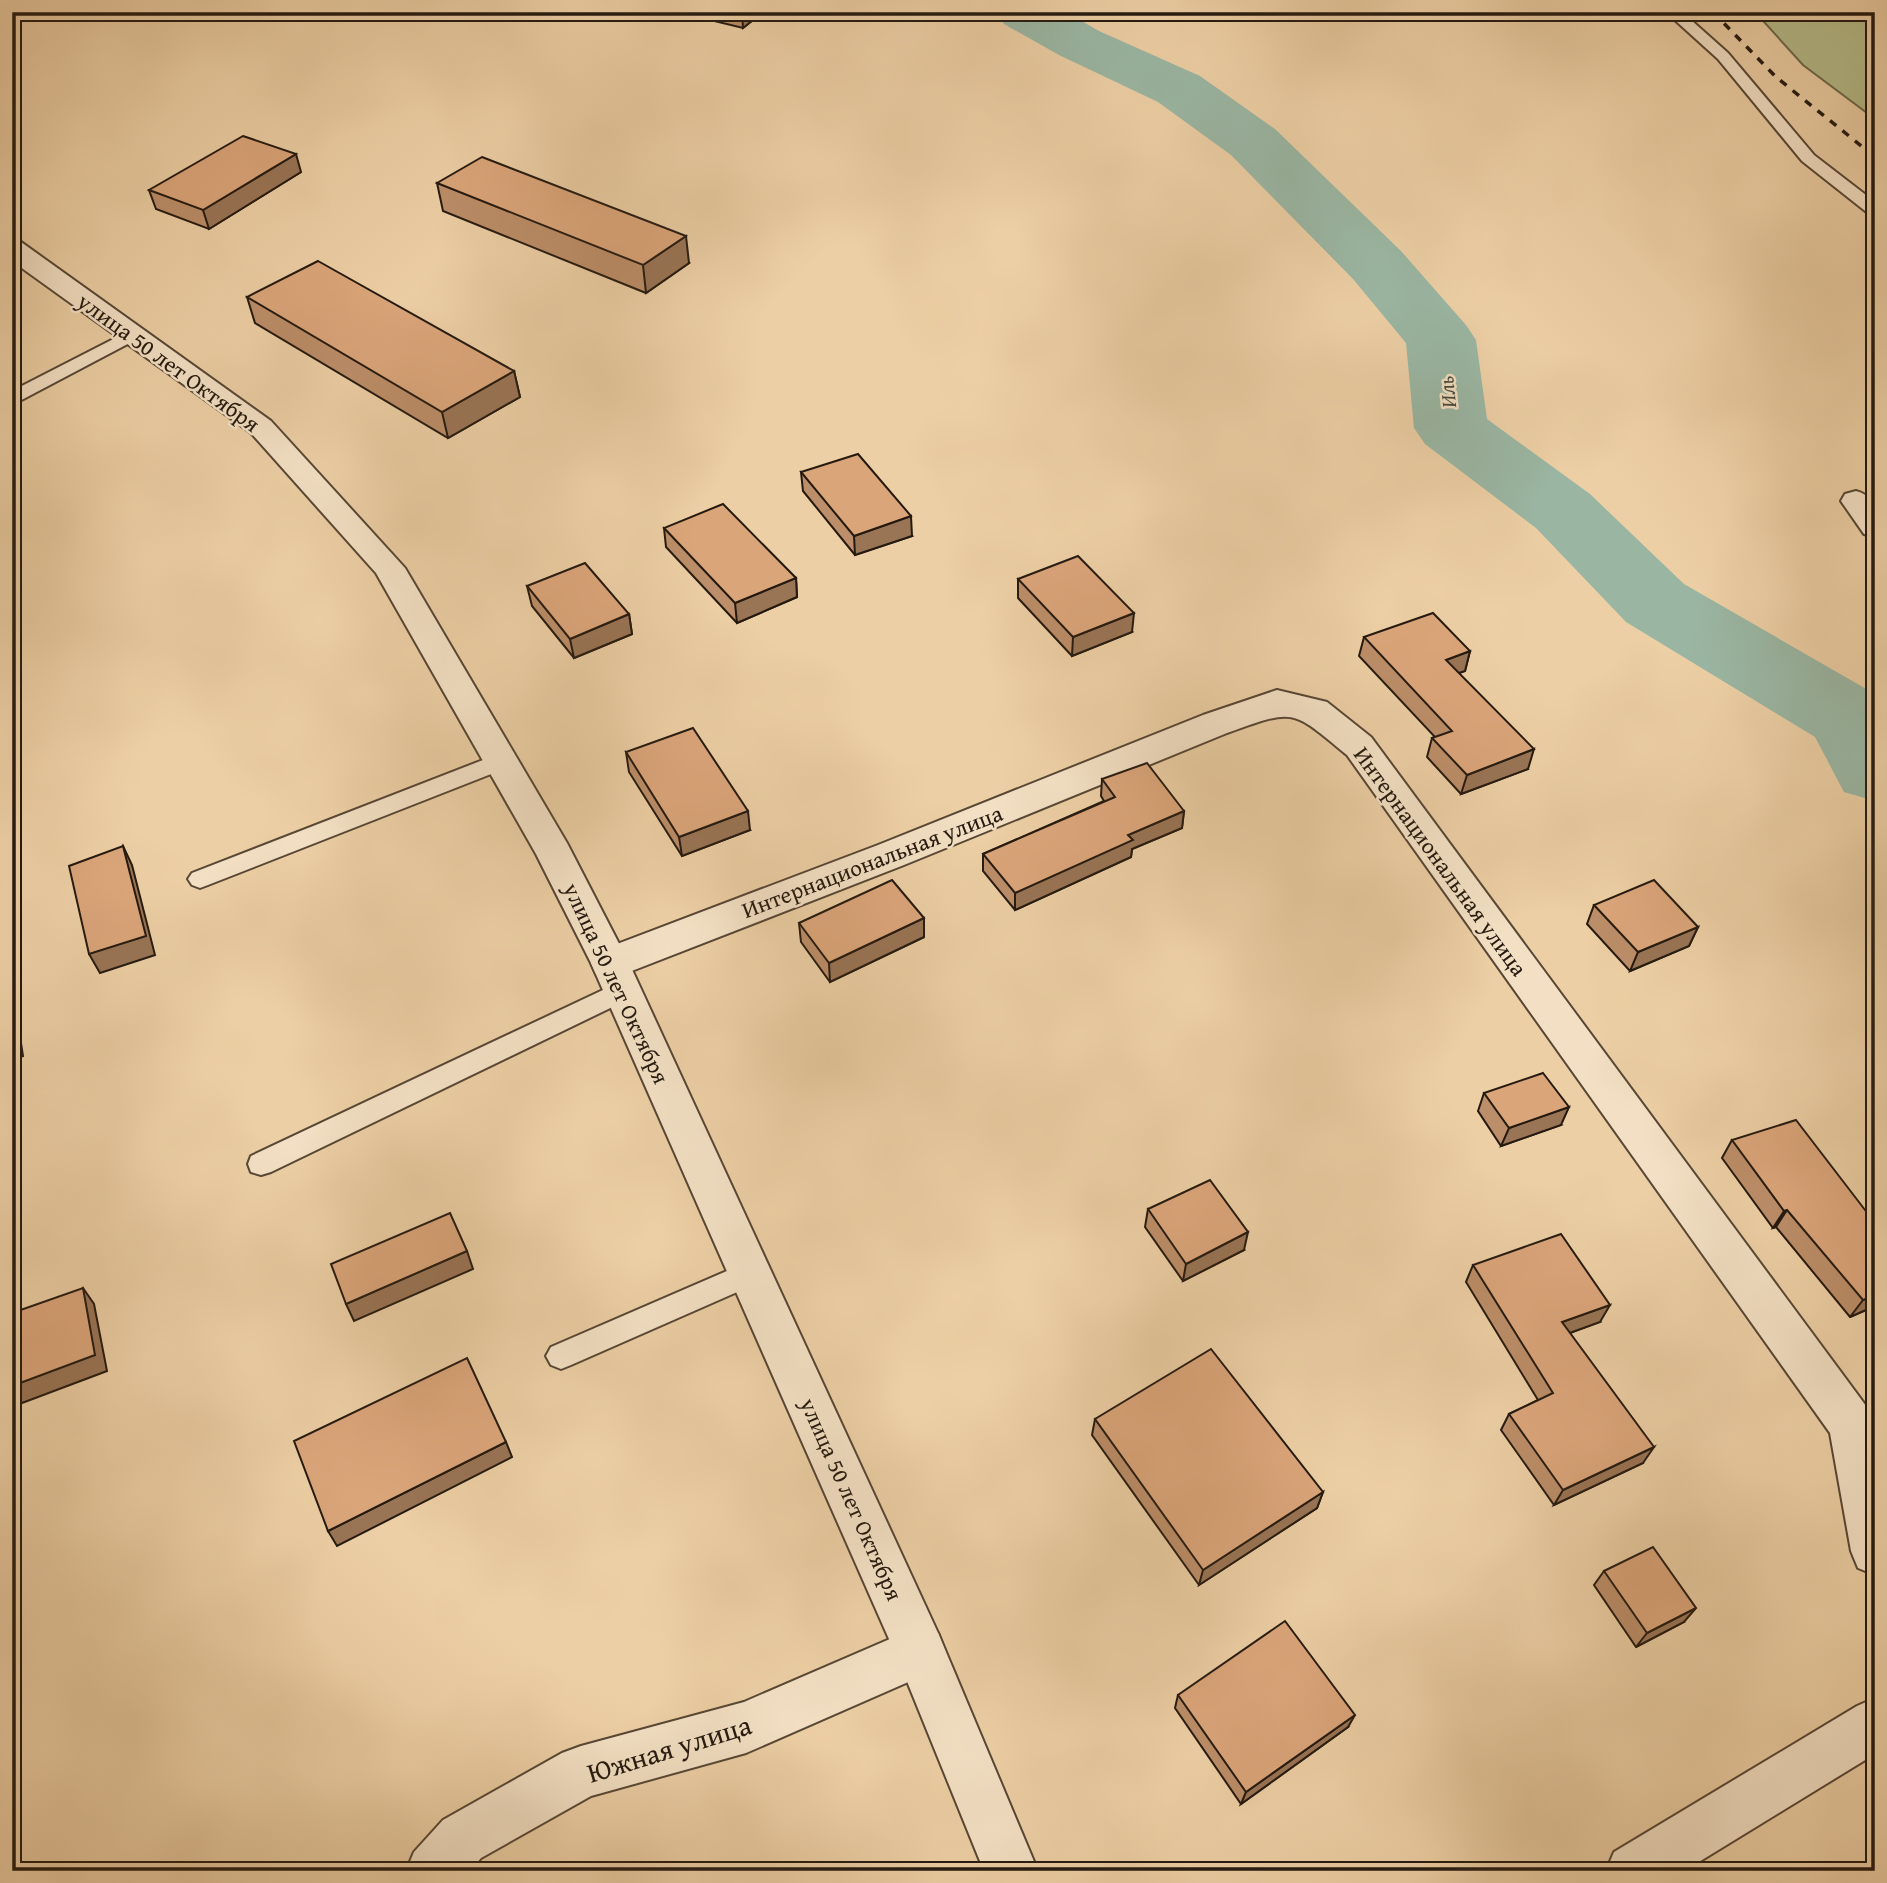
<svg xmlns="http://www.w3.org/2000/svg" width="1887" height="1883" viewBox="0 0 1887 1883" font-family="'Gentium Book Plus',serif">
	<rect width="100%" height="100%" fill="#edcfa5"/>
	<filter id="stains"><feTurbulence type="fractalNoise" baseFrequency=".00286" numOctaves="4"/><feColorMatrix values="0 0 0 0 .2 0 0 0 0 .09 0 0 0 0 .02 0 0 0 .5 -.17"/></filter>
	<radialGradient id="worn" r=".72"><stop offset=".6" stop-color="#630" stop-opacity="0"/><stop offset="1" stop-color="#630" stop-opacity=".3"/></radialGradient>
	<path fill="#b5bb89" stroke="#6d6a4c" stroke-width="2" d="M 1755,12 L 1875,12 L 1875,119 L 1803,65 Z"/>
	<g fill="none" stroke-linecap="round" stroke-linejoin="round">
		<path fill="#9ab6a3" fill-rule="evenodd" d="M 996,12 L 1066,12 L 1099,31 L 1200,76 L 1275,129 L 1401,251 L 1466,325 L 1476,340 L 1487,419 L 1590,494 L 1684,584 L 1875,694 L 1875,801 L 1844,792 L 1815,737 L 1626,622 L 1536,528 L 1425,444 L 1414,428 L 1406,343 L 1353,279 L 1231,155 L 1158,102 L 1059,55 L 1004,24 Z"/>
		<g stroke="#574735" stroke-width="4">
			<g id="service">
				<path d="M 1666,12 L 1682,12 L 1728,53 L 1814,155 L 1875,202 L 1875,215 L 1869,214 L 1802,161 L 1718,59 Z"/>
				<path d="M 133,329 L 139,330 L 142,334 L 139,338 L 12,405 L 12,391 Z"/>
				<path d="M 501,753 L 509,755 L 512,761 L 509,767 L 208,885 L 200,888 L 192,885 L 188,879 L 192,873 Z"/>
				<path d="M 622,981 L 631,984 L 635,991 L 631,998 L 271,1172 L 261,1175 L 251,1172 L 248,1164 L 251,1156 Z"/>
				<path d="M 750,1261 L 760,1264 L 764,1273 L 760,1282 L 571,1365 L 561,1369 L 551,1365 L 546,1356 L 551,1347 Z"/>
			</g>
		</g>
		<g stroke="#574735" stroke-width="4">
			<g id="minor">
				<path d="M 1856,491 C 1879,497 1875,517 1875,537 L 1864,534 L 1841,501 L 1845,494 Z"/>
				<path d="M 1277,690 L 1327,702 L 1371,737 L 1869,1410 L 1875,1424 L 1875,1575 L 1858,1568 L 1851,1551 L 1830,1433 L 1347,755 C 1291,709 1296,708 1227,733 L 904,865 L 624,974 L 610,978 L 596,974 L 591,963 L 596,952 L 878,845 L 1203,715 Z"/>
				<path d="M 920,1626 L 938,1633 L 945,1651 L 938,1669 L 746,1753 L 591,1796 L 481,1858 L 470,1871 L 406,1871 L 414,1852 L 443,1820 L 562,1753 L 581,1746 L 744,1702 Z"/>
				<path d="M 1875,1698 L 1875,1754 L 1684,1871 L 1606,1871 L 1614,1852 L 1857,1706 Z"/>
			</g>
		</g>
		<g stroke="#574735" stroke-width="4">
			<path id="tertiary" d="M 12,240 L 21,242 L 271,421 L 405,568 L 567,843 L 629,963 L 938,1633 L 1038,1871 L 984,1871 L 900,1664 L 591,963 L 536,854 L 376,573 L 251,433 L 12,261 Z"/>
		</g>
		<use href="#service" fill="#f3e0c4" fill-rule="evenodd"/>
		<use href="#minor" fill="#f3e0c4" fill-rule="evenodd"/>
		<use href="#tertiary" fill="#f3e0c4" fill-rule="evenodd"/>
		<path stroke="#251a10" stroke-width="3.5" stroke-dasharray="8 8" stroke-linecap="butt" d="M 1713,12 L 1776,77 L 1875,157"/>
	</g>
	<g fill="#bc8e69" stroke="#251a10" stroke-width="2">
		<path d="M 677,12 L 763,12 L 743,28 Z"/>
		<path d="M 301,172 L 209,229 L 156,209 L 149,190 Z"/>
		<path d="M 437,183 L 689,263 L 646,293 L 443,211 Z"/>
		<path d="M 247,297 L 514,371 L 520,397 L 448,438 L 255,323 Z"/>
		<path d="M 801,472 L 912,536 L 855,555 L 803,491 Z"/>
		<path d="M 664,528 L 796,578 L 797,597 L 737,623 L 666,547 Z"/>
		<path d="M 1018,579 L 1132,632 L 1072,656 L 1018,598 Z"/>
		<path d="M 527,586 L 629,614 L 632,634 L 574,658 L 532,606 Z"/>
		<path d="M 1364,637 L 1470,651 L 1465,671 L 1459,673 L 1528,769 L 1461,794 L 1427,757 L 1432,738 L 1435,737 L 1359,656 Z"/>
		<path d="M 626,752 L 750,830 L 682,856 L 629,772 Z"/>
		<path d="M 1102,779 L 1184,811 L 1182,828 L 1132,849 L 1131,857 L 1015,910 L 983,871 L 983,854 L 1104,801 L 1101,796 Z"/>
		<path d="M 1594,905 L 1698,927 L 1689,946 L 1630,971 L 1587,924 Z"/>
		<path d="M 924,918 L 924,937 L 830,982 L 801,942 L 799,923 Z"/>
		<path d="M 1484,1093 L 1561,1125 L 1501,1146 L 1478,1111 Z"/>
		<path d="M 1732,1140 L 1875,1223 L 1875,1306 L 1850,1317 L 1776,1227 L 1773,1228 L 1722,1158 Z"/>
		<path d="M 1148,1209 L 1244,1250 L 1183,1281 L 1145,1227 Z"/>
		<path d="M 1473,1265 L 1600,1322 L 1570,1333 L 1643,1463 L 1554,1505 L 1501,1430 L 1509,1414 L 1538,1400 L 1466,1282 Z"/>
		<path d="M 1095,1419 L 1323,1492 L 1317,1508 L 1199,1585 L 1092,1435 Z"/>
		<path d="M 1604,1571 L 1684,1622 L 1636,1647 L 1594,1585 Z"/>
		<path d="M 1178,1695 L 1348,1727 L 1241,1804 L 1175,1708 Z"/>
	</g>
	<g fill="#997455" stroke="#251a10" stroke-width="2">
		<path d="M 742,12 L 763,12 L 743,28 Z"/>
		<path d="M 296,154 L 301,172 L 209,229 L 203,210 Z"/>
		<path d="M 686,236 L 689,263 L 646,293 L 643,265 Z"/>
		<path d="M 514,371 L 520,397 L 448,438 L 442,412 Z"/>
		<path d="M 911,516 L 912,536 L 855,555 L 854,536 Z"/>
		<path d="M 796,578 L 797,597 L 737,623 L 735,603 Z"/>
		<path d="M 1134,613 L 1132,632 L 1072,656 L 1073,637 Z"/>
		<path d="M 629,614 L 632,634 L 574,658 L 570,639 Z"/>
		<path d="M 1470,651 L 1465,671 L 1441,679 L 1446,660 Z"/>
		<path d="M 1534,749 L 1528,769 L 1461,794 L 1467,775 Z"/>
		<path d="M 748,811 L 750,830 L 682,856 L 679,837 Z"/>
		<path d="M 1184,811 L 1182,828 L 1132,849 L 1131,857 L 1015,910 L 1015,893 L 1128,835 Z"/>
		<path d="M 123,846 L 132,865 L 155,955 L 100,973 L 89,954 Z"/>
		<path d="M 924,918 L 924,937 L 830,982 L 829,963 Z"/>
		<path d="M 1698,927 L 1689,946 L 1630,971 L 1638,952 Z"/>
		<path d="M 12,984 L 23,1056 L 12,1060 Z"/>
		<path d="M 1569,1107 L 1561,1125 L 1501,1146 L 1509,1128 Z"/>
		<path d="M 1787,1210 L 1776,1227 L 1773,1228 L 1784,1211 Z"/>
		<path d="M 1248,1232 L 1244,1250 L 1183,1281 L 1186,1264 Z"/>
		<path d="M 467,1251 L 473,1269 L 354,1321 L 346,1304 Z"/>
		<path d="M 83,1288 L 94,1304 L 107,1371 L 22,1403 L 12,1391 L 12,1386 Z"/>
		<path d="M 1875,1295 L 1875,1306 L 1850,1317 L 1863,1300 Z"/>
		<path d="M 1610,1305 L 1600,1322 L 1553,1339 L 1562,1322 Z"/>
		<path d="M 506,1442 L 512,1457 L 337,1546 L 328,1531 Z"/>
		<path d="M 1654,1447 L 1643,1463 L 1554,1505 L 1563,1490 Z"/>
		<path d="M 1323,1492 L 1317,1508 L 1199,1585 L 1203,1570 Z"/>
		<path d="M 1696,1608 L 1684,1622 L 1636,1647 L 1647,1633 Z"/>
		<path d="M 1355,1715 L 1348,1727 L 1241,1804 L 1246,1792 Z"/>
	</g>
	<g fill="#dba57a" stroke="#251a10" stroke-width="2">
		<path d="M 243,136 L 296,154 L 203,210 L 149,190 Z"/>
		<path d="M 482,157 L 686,236 L 643,265 L 437,183 Z"/>
		<path d="M 318,261 L 514,371 L 442,412 L 247,297 Z"/>
		<path d="M 858,454 L 911,516 L 854,536 L 801,472 Z"/>
		<path d="M 723,504 L 796,578 L 735,603 L 664,528 Z"/>
		<path d="M 1078,556 L 1134,613 L 1073,637 L 1018,579 Z"/>
		<path d="M 585,563 L 629,614 L 570,639 L 527,586 Z"/>
		<path d="M 1433,613 L 1470,651 L 1446,660 L 1534,749 L 1467,775 L 1432,738 L 1452,731 L 1364,637 Z"/>
		<path d="M 693,728 L 748,811 L 679,837 L 626,752 Z"/>
		<path d="M 1147,763 L 1184,811 L 1128,835 L 1133,840 L 1015,893 L 983,854 L 1115,797 L 1102,779 Z"/>
		<path d="M 123,846 L 146,936 L 89,954 L 69,866 Z"/>
		<path d="M 892,880 L 924,918 L 829,963 L 799,923 Z"/>
		<path d="M 1654,880 L 1698,927 L 1638,952 L 1594,905 Z"/>
		<path d="M 12,1014 L 17,1047 L 12,1049 Z"/>
		<path d="M 1543,1073 L 1569,1107 L 1509,1128 L 1484,1093 Z"/>
		<path d="M 1796,1120 L 1875,1223 L 1875,1295 L 1863,1300 L 1787,1210 L 1784,1211 L 1732,1140 Z"/>
		<path d="M 1210,1180 L 1248,1232 L 1186,1264 L 1148,1209 Z"/>
		<path d="M 450,1213 L 467,1251 L 346,1304 L 331,1264 Z"/>
		<path d="M 1561,1234 L 1610,1305 L 1562,1322 L 1654,1447 L 1563,1490 L 1509,1414 L 1553,1393 L 1473,1265 Z"/>
		<path d="M 83,1288 L 95,1355 L 12,1386 L 12,1313 Z"/>
		<path d="M 1211,1349 L 1323,1492 L 1203,1570 L 1095,1419 Z"/>
		<path d="M 467,1358 L 506,1442 L 328,1531 L 294,1441 Z"/>
		<path d="M 1653,1547 L 1696,1608 L 1647,1633 L 1604,1571 Z"/>
		<path d="M 1285,1621 L 1355,1715 L 1246,1792 L 1178,1695 Z"/>
	</g>
	<g text-anchor="middle" dominant-baseline="central" stroke-width="5" stroke-linejoin="round" paint-order="stroke">
		<g font-size="21" font-style="italic" fill="#48493c" stroke="#f3e0c4">
			<text transform="translate(1447 392) rotate(-96)">Иль</text>
		</g>
		<g font-size="23" fill="#251a10" stroke="#f3e0c4">
			<text transform="translate(169 362) rotate(36)">улица 50 лет Октября</text>
			<text transform="translate(872 861) rotate(-21)">Интернациональная улица</text>
			<text transform="translate(1441 861) rotate(54)">Интернациональная улица</text>
			<text transform="translate(617 983) rotate(65)">улица 50 лет Октября</text>
			<text transform="translate(852 1499) rotate(66)">улица 50 лет Октября</text>
		</g>
		<g font-size="28" fill="#251a10" stroke="#f3e0c4">
			<text transform="translate(669 1748) rotate(-17)">Южная улица</text>
		</g>
	</g>
	<rect width="1887" height="1883" fill="none" stroke="#edcfa5" stroke-width="42"/>
	<rect x="14" y="14" width="1859" height="1855" fill="none" stroke="#251a10" stroke-width="3.5"/>
	<rect x="21" y="21" width="1845" height="1841" fill="none" stroke="#251a10" stroke-width="2"/>
	<rect width="100%" height="100%" filter="url(#stains)"/>
	<rect width="100%" height="100%" fill="url(#worn)"/>
</svg>
